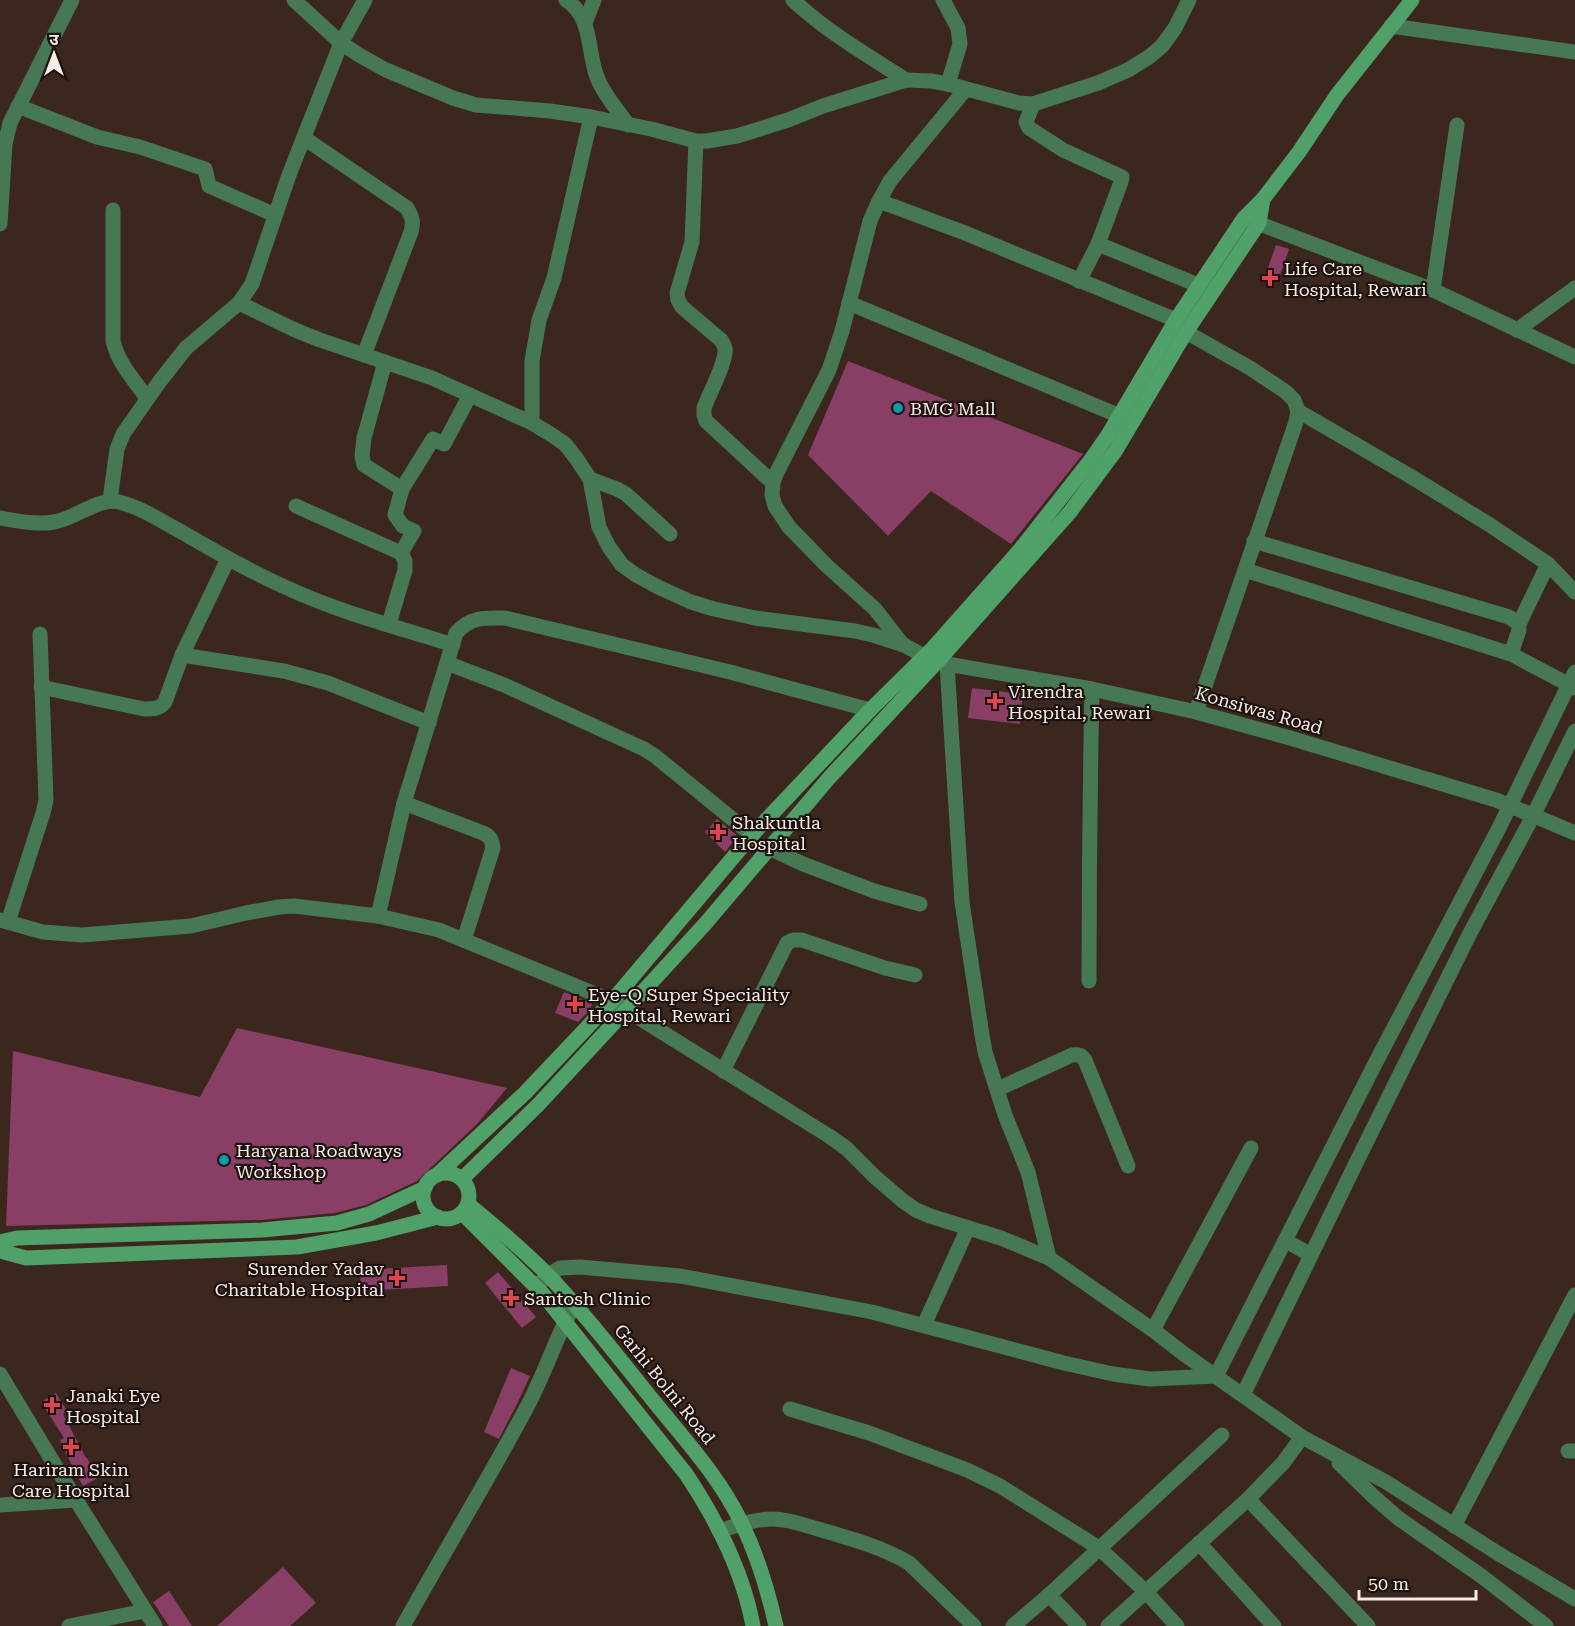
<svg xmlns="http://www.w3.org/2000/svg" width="1575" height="1626" viewBox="0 0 1575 1626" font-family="'Roboto Serif','Noto Sans Devanagari',serif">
	<rect width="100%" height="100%" fill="#3c271f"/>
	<g fill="#883e65">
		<path d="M 1276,245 L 1289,249 L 1278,281 L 1265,276 Z"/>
		<path d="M 848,361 L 1083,454 L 1011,544 L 931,491 L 888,536 L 808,455 Z"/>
		<path d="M 972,688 L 1023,694 L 1020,724 L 968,718 Z"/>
		<path d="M 717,819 L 738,836 L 725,852 L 705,832 Z"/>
		<path d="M 564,992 L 592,1004 L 590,1010 L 578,1022 L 555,1013 Z"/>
		<path d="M 237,1028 L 507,1088 L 478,1123 L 417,1181 L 366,1205 L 335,1213 L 261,1220 L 6,1226 L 13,1051 L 200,1097 Z"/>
		<path d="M 447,1265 L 448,1286 L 361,1291 L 360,1270 Z"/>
		<path d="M 498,1272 L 536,1317 L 522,1328 L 485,1283 Z"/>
		<path d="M 511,1368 L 530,1376 L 518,1402 L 499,1439 L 484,1432 Z"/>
		<path d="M 56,1393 L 67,1411 L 63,1414 L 86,1458 L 87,1458 L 98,1478 L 83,1486 L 72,1466 L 60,1440 L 64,1438 L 41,1402 Z"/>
		<path d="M 283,1567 L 316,1603 L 290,1626 L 217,1626 Z"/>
		<path d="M 169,1591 L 192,1626 L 169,1626 L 153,1602 Z"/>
	</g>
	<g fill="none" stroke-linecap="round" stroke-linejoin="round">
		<g stroke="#467854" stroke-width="15">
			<path d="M 294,0 L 341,43 L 359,55 L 386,70 L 453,98 L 476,105 L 550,111 L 591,117 L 651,129 L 696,141 L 707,141 L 737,136 L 788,120 L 823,106 L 906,80 L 931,81 L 948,84 L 1019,103 L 1033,104 L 1098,83 L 1128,70 L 1149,57 L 1162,46 L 1175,28 L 1189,0"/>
			<path d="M 566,0 C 593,17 587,51 597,77 C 603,94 618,110 628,125"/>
			<path d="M 793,0 C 827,32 867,55 906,80"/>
			<path d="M 943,0 L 958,28 L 960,44 L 948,84"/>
			<path d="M 585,23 L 594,0"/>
			<path d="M 1391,26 L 1575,52"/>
			<path d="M 1033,104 L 1026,122 L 1029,128 L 1063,150 L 1122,177 L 1121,182 L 1098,244 L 1198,285"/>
			<path d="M 18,106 L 97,137 L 140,147 L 205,169 L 209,186 L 275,215"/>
			<path d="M 304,138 L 407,208 C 412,217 414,222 411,232 L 364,355"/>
			<path d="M 696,141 L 692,242 L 677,293 L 678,300 L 682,307 L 721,340 C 724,345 726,348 725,353 C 723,369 710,392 704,408 L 704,415 L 706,421 L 773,483"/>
			<path d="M 879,201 L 965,233 L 1176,320"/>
			<path d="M 113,210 L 113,341 C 118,363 134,380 147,398"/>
			<path d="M 1247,219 L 1433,290 L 1575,357"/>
			<path d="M 0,224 L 5,144 L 10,123 L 72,0"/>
			<path d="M 1079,281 L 1098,244"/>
			<path d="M 1433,290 L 1457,125"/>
			<path d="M 239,303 L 295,330 L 320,340 L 432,378 L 532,423 L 552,435 L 565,444 L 576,458 L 590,479 L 599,527 L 609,547 L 622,565 L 636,575 L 658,587 L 691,602 L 714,609 L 755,618 L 855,631 L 873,635 L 904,645 L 924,656 L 947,664 L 1092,689 L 1196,712 L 1290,738 L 1496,800 L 1575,833"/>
			<path d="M 849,303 L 1120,416"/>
			<path d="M 1517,330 L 1575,288"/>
			<path d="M 1186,332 L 1250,368 L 1286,392 L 1294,400 L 1298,411 L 1296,422 L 1196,712"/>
			<path d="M 385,362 L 364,438 L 362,456 L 364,465 L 402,489 L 395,515 L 403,526 L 414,531 L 401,553"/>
			<path d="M 1298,411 L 1410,476 L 1490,525 L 1548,564 L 1575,592"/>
			<path d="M 532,423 L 532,361 L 539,320 L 554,278 L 591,117"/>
			<path d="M 590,479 L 617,489 L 626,494 L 670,534"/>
			<path d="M 402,489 L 433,439 L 444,444 L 470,395"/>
			<path d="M 110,500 L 117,449 L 123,434 L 160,381 L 186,348 L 239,303 L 252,284 L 289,175 L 341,43 L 365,0"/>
			<path d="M 296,506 L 401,553 L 405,561 L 405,570 L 389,624"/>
			<path d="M 0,518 C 18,521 37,525 54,522 C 75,519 99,497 119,502 C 140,507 161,521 180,531 C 214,551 249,571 285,587 C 338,612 397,627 453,645"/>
			<path d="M 1254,541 L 1509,617 L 1519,624 L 1519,630 L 1511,654"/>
			<path d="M 1245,570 L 1511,654 L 1575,688"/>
			<path d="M 1519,624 L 1548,564"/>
			<path d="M 903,645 L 875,609 L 827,566 L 789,527 L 775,506 L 772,495 L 773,483 L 776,474 L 829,370 L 842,331 L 870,221 L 879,201 L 890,181 L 965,90"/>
			<path d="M 182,655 L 284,671 L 328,683 L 429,723"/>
			<path d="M 447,663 L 504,685 L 644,749 L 655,756 L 752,835"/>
			<path d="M 947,664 L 962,902 L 982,1035 L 985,1052 L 1005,1115 L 1028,1172 L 1049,1258"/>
			<path d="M 41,687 L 144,709 C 153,709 160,709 165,702 L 182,655 L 228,559"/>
			<path d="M 404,803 L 483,833 C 490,836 492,840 493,848 L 464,940"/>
			<path d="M 769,848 L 803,864 L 874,891 L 920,904"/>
			<path d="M 378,916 L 404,803 L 456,633 C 471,616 485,618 505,618 L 730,672 L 870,710"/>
			<path d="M 0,920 L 43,932 L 82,935 L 191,926 L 246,913 L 279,907 L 294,906 L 378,916 L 439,930 L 612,1001 L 829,1136 L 846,1148 L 875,1177 L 903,1201 L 916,1210 L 930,1216 L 1001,1238 L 1049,1258 L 1153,1330 L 1184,1354 L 1302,1437 L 1386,1482 L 1499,1554 L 1575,1599"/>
			<path d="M 8,922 L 43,813 L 46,800 L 40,634"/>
			<path d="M 1089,981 C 1089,884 1090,786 1092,689"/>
			<path d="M 723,1071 L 787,943 L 793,940 L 802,940 L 885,968 L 915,975"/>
			<path d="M 998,1089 L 1072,1055 C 1079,1054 1081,1055 1085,1060 L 1128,1166"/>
			<path d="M 1286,1241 L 1311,1255"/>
			<path d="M 536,1287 L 548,1275 L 560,1268 L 580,1267 L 680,1276 L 872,1312 L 1064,1363 L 1113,1374 L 1150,1379 L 1216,1376 L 1377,1060 L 1499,828 L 1575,672"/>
			<path d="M 924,1325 L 968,1228"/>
			<path d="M 1153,1330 L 1251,1148"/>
			<path d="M 0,1374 L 76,1500 L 155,1626"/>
			<path d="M 1243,1395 L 1357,1161 L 1469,935 L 1533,816 L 1575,731"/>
			<path d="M 790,1409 L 869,1433 L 967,1470 L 1000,1486 L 1099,1548 L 1146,1592 L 1177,1626"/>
			<path d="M 1568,1451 L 1575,1451"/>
			<path d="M 1339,1463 L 1374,1497 L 1398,1518 L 1480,1575 L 1546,1626"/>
			<path d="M 1248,1499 L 1368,1626"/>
			<path d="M 0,1505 L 76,1500"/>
			<path d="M 1454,1526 L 1575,1295"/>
			<path d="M 719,1531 C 737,1525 754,1519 773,1519 C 789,1519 803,1525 818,1529 C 849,1538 882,1547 909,1563 L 974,1626"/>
			<path d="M 1199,1543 L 1274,1626"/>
			<path d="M 1049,1595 L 1079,1626"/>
			<path d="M 69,1626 L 145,1611"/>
			<path d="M 403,1626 C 444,1552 488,1480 528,1405 C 545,1373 556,1337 574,1305"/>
			<path d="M 1013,1626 L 1049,1595 L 1222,1435"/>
			<path d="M 1108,1626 L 1248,1499 L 1283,1463 L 1302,1437"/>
		</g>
		<g stroke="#4fa169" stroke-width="15">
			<circle cx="446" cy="1196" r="23"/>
			<path d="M 437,1175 L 525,1093 L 612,1001 L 752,835 L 870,710 L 932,649 L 1019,551 L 1090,461 L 1108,435 L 1176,320 L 1244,218 L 1263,199 L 1299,152 L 1337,95 L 1412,0"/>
			<path d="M 462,1179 L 538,1105 L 626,1010 L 705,924 L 829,778 L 938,661 L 1070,512 L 1116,450 L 1186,332 L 1259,223 L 1263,199"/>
			<path d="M 468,1204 C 495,1226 522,1249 547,1274 C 585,1313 621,1361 656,1404 C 686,1441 720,1478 741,1522 C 757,1554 768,1591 776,1626"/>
			<path d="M 462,1213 L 542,1293 L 686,1474 C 716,1519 743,1572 753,1626"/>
			<path d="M 0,1242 L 17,1238 L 262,1230 L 337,1223 L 369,1214 L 425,1188"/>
			<path d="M 0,1251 L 26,1258 L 297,1247 L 376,1233 L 438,1217"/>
		</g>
	</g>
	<g fill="#e0444e" stroke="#1c120f" stroke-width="2">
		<path d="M1267 269h6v6h6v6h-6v6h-6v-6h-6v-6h6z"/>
		<path d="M992 692h6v6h6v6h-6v6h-6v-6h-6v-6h6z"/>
		<path d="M715 823h6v6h6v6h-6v6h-6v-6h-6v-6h6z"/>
		<path d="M572 995h6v6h6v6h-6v6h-6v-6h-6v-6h6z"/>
		<path d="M394 1269h6v6h6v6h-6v6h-6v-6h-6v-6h6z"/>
		<path d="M508 1289h6v6h6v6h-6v6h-6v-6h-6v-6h6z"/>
		<path d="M49 1396h6v6h6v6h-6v6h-6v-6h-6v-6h6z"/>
		<path d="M68 1438h6v6h6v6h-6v6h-6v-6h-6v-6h6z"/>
	</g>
	<g fill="#0f9aa8" stroke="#1c120f" stroke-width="2">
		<circle cx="898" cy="408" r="6"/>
		<circle cx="224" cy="1160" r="6"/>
	</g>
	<g text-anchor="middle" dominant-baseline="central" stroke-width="4.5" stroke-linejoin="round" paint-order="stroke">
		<g font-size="18" fill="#faebe6" stroke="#1c120f" text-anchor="start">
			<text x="1284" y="268">Life Care<tspan x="1284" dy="21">Hospital, Rewari</tspan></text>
			<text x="910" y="408">BMG Mall</text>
			<text x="1008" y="691">Virendra<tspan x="1008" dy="21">Hospital, Rewari</tspan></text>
			<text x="732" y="822">Shakuntla<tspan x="732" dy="21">Hospital</tspan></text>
			<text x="588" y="994">Eye-Q Super Speciality<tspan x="588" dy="21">Hospital, Rewari</tspan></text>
			<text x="236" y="1150">Haryana Roadways<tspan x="236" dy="21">Workshop</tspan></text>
			<text x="384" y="1268" text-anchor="end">Surender Yadav<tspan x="384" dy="21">Charitable Hospital</tspan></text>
			<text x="524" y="1298">Santosh Clinic</text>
			<text x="66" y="1395">Janaki Eye<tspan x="66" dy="21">Hospital</tspan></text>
			<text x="71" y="1469" text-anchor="middle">Hariram Skin<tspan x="71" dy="21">Care Hospital</tspan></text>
		</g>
		<g font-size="18" fill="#faebe6" stroke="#1c120f">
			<text transform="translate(1259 710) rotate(16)">Konsiwas Road</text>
			<text transform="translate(665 1384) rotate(51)">Garhi Bolni Road</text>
		</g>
	</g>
	<g transform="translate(54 54)" stroke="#1c120f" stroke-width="4.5" paint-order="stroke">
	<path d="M0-4.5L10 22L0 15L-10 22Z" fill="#faebe6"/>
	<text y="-9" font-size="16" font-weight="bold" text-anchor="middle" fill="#faebe6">उ</text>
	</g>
	<path d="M1359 1590v9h117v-9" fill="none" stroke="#faebe6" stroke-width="3"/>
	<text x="1368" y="1590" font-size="18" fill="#faebe6" stroke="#1c120f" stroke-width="4.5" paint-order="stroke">50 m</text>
</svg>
